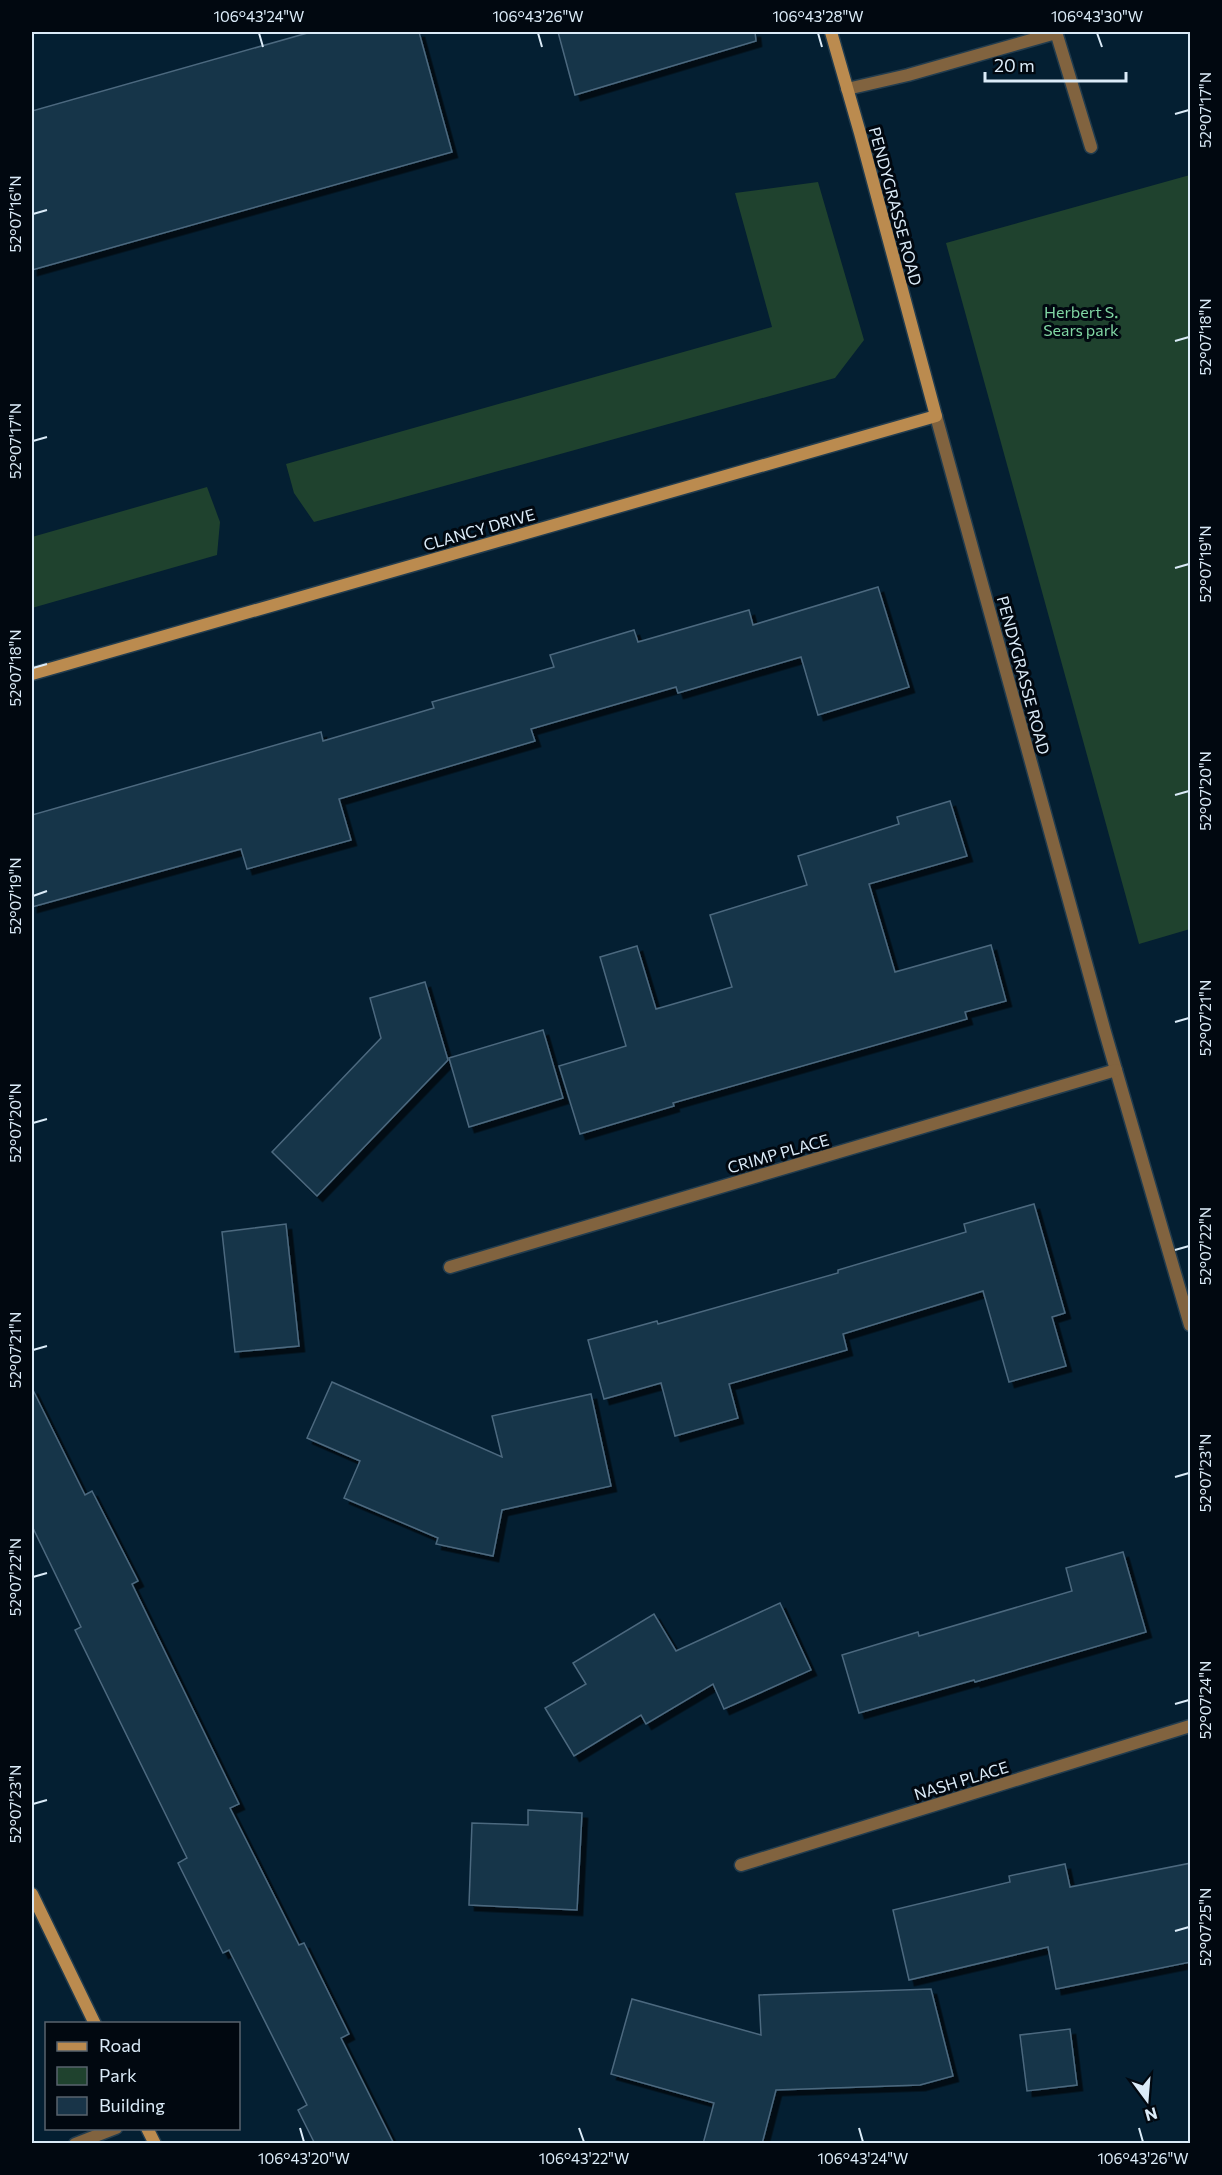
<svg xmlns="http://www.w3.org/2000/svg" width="1222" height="2175" viewBox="0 0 1222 2175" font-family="Commissioner,sans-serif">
	<defs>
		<filter id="shadow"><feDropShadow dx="5.5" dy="5.5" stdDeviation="0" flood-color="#0009"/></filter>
	</defs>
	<rect width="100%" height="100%" fill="#041f32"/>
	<g fill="#1f422e">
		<path d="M 1190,175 L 1190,929 L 1139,944 L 946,243 Z"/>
		<path d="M 818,182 L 864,340 L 835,378 L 314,522 L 294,493 L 286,464 L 772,327 L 735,193 Z"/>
		<path d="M 207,487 L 220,522 L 217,555 L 32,608 L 32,537 Z"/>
	</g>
	<g fill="#183448" stroke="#4c697f" stroke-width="1.5" filter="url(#shadow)">
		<path d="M 311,32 L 419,32 L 452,152 L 32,270 L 32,111 Z"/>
		<path d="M 558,32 L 755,32 L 756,41 L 575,95 Z"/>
		<path d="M 878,587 L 909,687 L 818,715 L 801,657 L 678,693 L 676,687 L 531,729 L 535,741 L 339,799 L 351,840 L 247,869 L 241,849 L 32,907 L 32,815 L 321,732 L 323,741 L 434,708 L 432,702 L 554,667 L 550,655 L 634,630 L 638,642 L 749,610 L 753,625 Z"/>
		<path d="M 950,801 L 967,856 L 869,884 L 895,972 L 991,945 L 1006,1001 L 965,1012 L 967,1019 L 673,1103 L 674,1106 L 580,1134 L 559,1066 L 626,1046 L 600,957 L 637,946 L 656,1009 L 732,987 L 710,915 L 807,885 L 798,856 L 899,824 L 897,817 Z"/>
		<path d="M 425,982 L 448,1060 L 317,1196 L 272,1152 L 381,1038 L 370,998 Z"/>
		<path d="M 543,1030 L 563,1098 L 469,1127 L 449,1058 Z"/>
		<path d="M 1034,1204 L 1065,1313 L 1052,1317 L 1066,1366 L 1009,1382 L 983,1291 L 843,1334 L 847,1350 L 729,1384 L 738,1418 L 675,1436 L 661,1383 L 604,1399 L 588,1340 L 657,1321 L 658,1324 L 838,1273 L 838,1270 L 966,1232 L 964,1224 Z"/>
		<path d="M 286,1224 L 299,1346 L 235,1352 L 222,1232 Z"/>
		<path d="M 332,1382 L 502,1457 L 492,1416 L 591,1394 L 611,1486 L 502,1510 L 493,1556 L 436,1544 L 438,1538 L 344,1498 L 360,1461 L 307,1438 Z"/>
		<path d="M 32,1388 L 85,1495 L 92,1491 L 138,1581 L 132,1584 L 239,1804 L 230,1808 L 299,1945 L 304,1943 L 349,2034 L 341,2038 L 394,2144 L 315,2144 L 298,2110 L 307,2105 L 229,1950 L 223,1953 L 178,1863 L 187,1858 L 75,1630 L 81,1627 L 32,1526 Z"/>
		<path d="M 1123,1552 L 1146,1632 L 975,1682 L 974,1680 L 859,1713 L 842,1655 L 918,1632 L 919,1636 L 1072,1591 L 1066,1568 Z"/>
		<path d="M 780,1603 L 811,1670 L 724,1709 L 713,1684 L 646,1724 L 641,1715 L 574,1756 L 545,1708 L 586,1684 L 573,1663 L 654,1614 L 676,1651 Z"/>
		<path d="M 528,1810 L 582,1813 L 577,1910 L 469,1905 L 472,1823 L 528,1825 Z"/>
		<path d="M 1191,1863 L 1191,1962 L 1056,1989 L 1048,1947 L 909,1980 L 893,1910 L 1010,1882 L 1009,1876 L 1065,1864 L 1070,1887 Z"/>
		<path d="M 931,1989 L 953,2076 L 920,2085 L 776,2090 L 762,2144 L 703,2144 L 714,2103 L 611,2074 L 632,1999 L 761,2035 L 759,1995 Z"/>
		<path d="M 1070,2029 L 1077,2085 L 1027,2091 L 1020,2035 Z"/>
	</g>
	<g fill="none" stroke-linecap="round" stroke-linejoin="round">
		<g stroke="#223c4e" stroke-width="15">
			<g id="lane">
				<path d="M 1056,32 L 1091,147"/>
				<path d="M 847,89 L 908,75 L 1056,33"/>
				<path d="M 75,2144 L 116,2128"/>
			</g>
		</g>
		<g stroke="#223c4e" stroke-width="15">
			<g id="street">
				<path d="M 936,416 L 1105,1032 L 1190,1325"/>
				<path d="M 450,1267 L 1116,1070"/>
				<path d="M 741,1865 L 1190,1726"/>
			</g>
		</g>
		<g stroke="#223c4e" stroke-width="15">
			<g id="secondary">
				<path d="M 32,674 L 936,416 L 860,133 L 831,32"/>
				<path d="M 32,1894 L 95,2024"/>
				<path d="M 147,2128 L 155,2144"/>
			</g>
		</g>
		<use href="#lane" stroke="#81633f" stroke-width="12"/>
		<use href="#street" stroke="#81633f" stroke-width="12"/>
		<use href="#secondary" stroke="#bb8b4f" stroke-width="12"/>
	</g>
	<path fill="none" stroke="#dbebf8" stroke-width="2" d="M 259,33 L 263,47M 538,33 L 542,47M 818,33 L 822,47M 1097,33 L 1102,47M 1175,114 L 1189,110M 33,214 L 47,210M 1175,341 L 1189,337M 33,441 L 47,437M 1175,568 L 1189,564M 33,668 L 47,664M 1175,795 L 1189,791M 33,896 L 47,891M 1175,1022 L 1189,1018M 33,1123 L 47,1119M 1175,1250 L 1189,1246M 33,1350 L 47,1346M 1175,1477 L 1189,1473M 33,1577 L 47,1573M 1175,1704 L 1189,1700M 33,1804 L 47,1800M 1175,1931 L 1189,1927M 300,2128 L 304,2142M 579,2128 L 584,2142M 859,2128 L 863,2142M 1139,2128 L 1143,2142"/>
	<g text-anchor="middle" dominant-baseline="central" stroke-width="6" stroke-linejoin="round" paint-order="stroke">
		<g font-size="16" fill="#dbebf8" stroke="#010810">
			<text transform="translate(896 206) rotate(75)">PENDYGRASSE ROAD</text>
			<text transform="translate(479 529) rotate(-16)">CLANCY DRIVE</text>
			<text transform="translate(1024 675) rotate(75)">PENDYGRASSE ROAD</text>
			<text transform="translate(778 1153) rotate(-16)">CRIMP PLACE</text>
			<text transform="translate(961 1780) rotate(-17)">NASH PLACE</text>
		</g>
		<g font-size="16" fill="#80d6a3" stroke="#010810">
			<text x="1081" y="311">Herbert S.<tspan x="1081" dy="18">Sears park</tspan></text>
		</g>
	</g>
	<rect width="1222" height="2175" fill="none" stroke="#010810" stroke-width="66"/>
	<rect x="45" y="2022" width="195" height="108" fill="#010810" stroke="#58636d" stroke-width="1.5"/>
	<rect x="57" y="2042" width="30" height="9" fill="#bb8b4f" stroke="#58636d" stroke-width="1.5"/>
	<text x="99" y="2052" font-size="18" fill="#dbebf8">Road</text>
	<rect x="57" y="2067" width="30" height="18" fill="#1f422e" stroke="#58636d" stroke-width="1.5"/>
	<text x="99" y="2082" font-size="18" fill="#dbebf8">Park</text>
	<rect x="57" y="2097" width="30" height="18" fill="#183448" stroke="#58636d" stroke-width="1.5"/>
	<text x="99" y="2112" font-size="18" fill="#dbebf8">Building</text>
	<g transform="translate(1147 2100) rotate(164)" stroke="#010810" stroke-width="4.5" paint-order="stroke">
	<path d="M0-4.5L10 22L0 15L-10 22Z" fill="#dbebf8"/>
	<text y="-9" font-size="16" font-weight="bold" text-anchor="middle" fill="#dbebf8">N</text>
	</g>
	<path d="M985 72v9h141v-9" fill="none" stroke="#dbebf8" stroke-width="3"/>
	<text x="994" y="72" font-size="18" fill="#dbebf8" stroke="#010810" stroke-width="4.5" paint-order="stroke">20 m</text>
	<rect x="33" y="33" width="1156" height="2109" fill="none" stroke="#dbebf8" stroke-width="2"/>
	<g font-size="15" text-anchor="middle" fill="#dbebf8">
		<text x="259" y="22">106°43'24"W</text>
		<text x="538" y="22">106°43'26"W</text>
		<text x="818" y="22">106°43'28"W</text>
		<text x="1097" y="22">106°43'30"W</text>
		<text transform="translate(1206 110) rotate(-90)" y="5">52°07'17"N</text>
		<text transform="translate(16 214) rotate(-90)" y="5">52°07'16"N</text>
		<text transform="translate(1206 337) rotate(-90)" y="5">52°07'18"N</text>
		<text transform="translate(16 441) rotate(-90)" y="5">52°07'17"N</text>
		<text transform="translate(1206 564) rotate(-90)" y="5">52°07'19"N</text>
		<text transform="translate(16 668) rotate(-90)" y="5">52°07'18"N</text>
		<text transform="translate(1206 791) rotate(-90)" y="5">52°07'20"N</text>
		<text transform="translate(16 896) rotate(-90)" y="5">52°07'19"N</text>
		<text transform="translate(1206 1018) rotate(-90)" y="5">52°07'21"N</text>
		<text transform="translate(16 1123) rotate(-90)" y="5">52°07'20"N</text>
		<text transform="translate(1206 1246) rotate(-90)" y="5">52°07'22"N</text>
		<text transform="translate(16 1350) rotate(-90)" y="5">52°07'21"N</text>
		<text transform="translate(1206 1473) rotate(-90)" y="5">52°07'23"N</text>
		<text transform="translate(16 1577) rotate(-90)" y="5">52°07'22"N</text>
		<text transform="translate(1206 1700) rotate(-90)" y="5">52°07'24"N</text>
		<text transform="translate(16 1804) rotate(-90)" y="5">52°07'23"N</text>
		<text transform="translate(1206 1927) rotate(-90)" y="5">52°07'25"N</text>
		<text x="304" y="2164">106°43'20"W</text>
		<text x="584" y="2164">106°43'22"W</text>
		<text x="863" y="2164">106°43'24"W</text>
		<text x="1143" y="2164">106°43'26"W</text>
	</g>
</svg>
